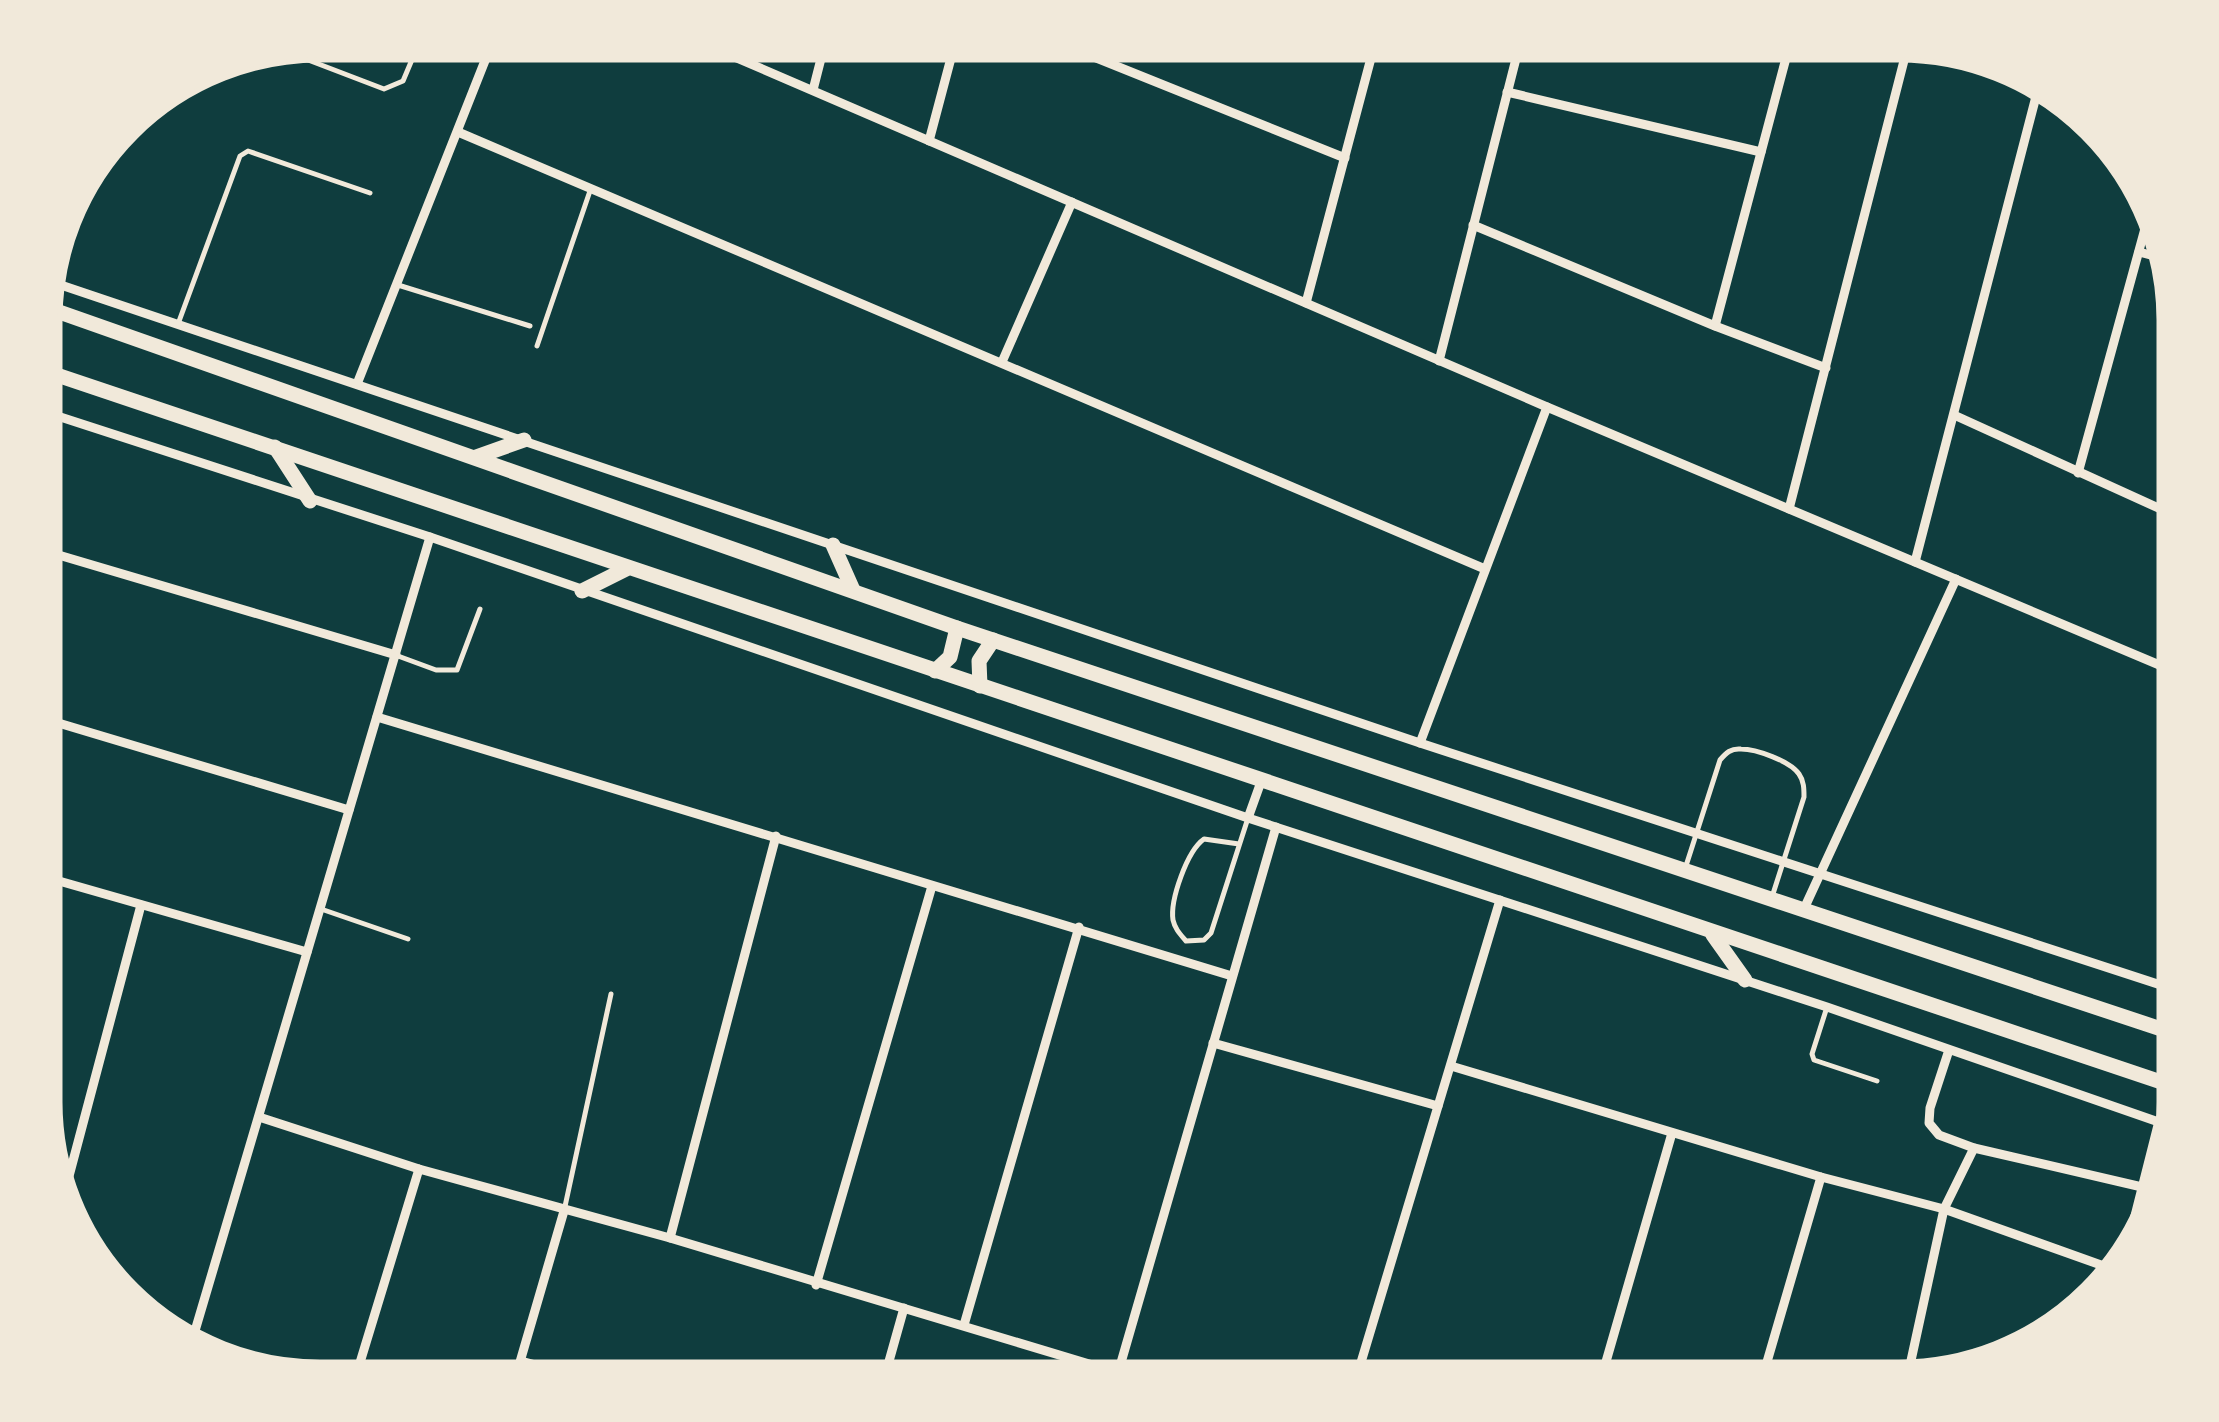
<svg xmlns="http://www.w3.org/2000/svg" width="2219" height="1422" viewBox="0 0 2219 1422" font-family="'Fira Sans',sans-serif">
	<rect width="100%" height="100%" fill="#0f3d3e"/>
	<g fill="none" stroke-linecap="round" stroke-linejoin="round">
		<g stroke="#f1e9da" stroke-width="5">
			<path d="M 282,50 L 384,89 L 403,81 L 419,43"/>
			<path d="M 398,285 L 530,326"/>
			<path d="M 178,324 L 240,156 L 248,151 L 370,193"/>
			<path d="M 537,346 L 591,188"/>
			<path d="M 398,656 L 436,670 L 457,670 L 480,609"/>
			<path d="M 2166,754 L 2176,758"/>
			<path d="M 1239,844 L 1204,839 C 1187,851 1170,900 1173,920 C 1175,929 1180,934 1186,941 L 1204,940 L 1211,933 L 1248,818"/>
			<path d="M 1685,869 L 1720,760 C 1726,753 1731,748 1741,749 C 1756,749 1790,761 1799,774 C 1804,781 1804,789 1804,797 L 1772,897"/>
			<path d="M 321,909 L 408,939"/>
			<path d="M 1827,1007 L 1812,1054 L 1814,1060 L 1877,1081"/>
			<path d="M 564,1211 L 611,994"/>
		</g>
		<g stroke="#f1e9da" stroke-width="9">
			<path d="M 702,43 L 1547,407 L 2176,672"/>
			<path d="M 1059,43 L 1345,158"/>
			<path d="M 1857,43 L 1906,53"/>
			<path d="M 813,90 L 825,43"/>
			<path d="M 2037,91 L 2062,98"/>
			<path d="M 1507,92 L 1761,152"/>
			<path d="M 458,132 L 1485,569"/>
			<path d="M 929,141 L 955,43"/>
			<path d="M 1473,225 L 1715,326 L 1826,368"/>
			<path d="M 2139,252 L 2162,258"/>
			<path d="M 46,280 L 1420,743 L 2176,990"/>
			<path d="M 1306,303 L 1375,43"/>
			<path d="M 1715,326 L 1790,43"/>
			<path d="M 1439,361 L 1520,43"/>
			<path d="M 1002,362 L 1072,202"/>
			<path d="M 357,384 L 492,43"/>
			<path d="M 45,412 L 430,537 L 1248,818 L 1827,1007 L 2173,1127"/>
			<path d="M 1954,415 L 2176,516"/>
			<path d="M 2078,473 L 2149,214"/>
			<path d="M 1789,509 L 1908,45"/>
			<path d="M 45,551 L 396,655"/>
			<path d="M 1915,562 L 2039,85"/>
			<path d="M 377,717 L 1232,976"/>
			<path d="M 45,719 L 349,810"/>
			<path d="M 1420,743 L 1547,407"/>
			<path d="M 1248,818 L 1262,779"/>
			<path d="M 45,877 L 307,952"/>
			<path d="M 1803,911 L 1956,579"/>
			<path d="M 1213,1043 L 1438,1106"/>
			<path d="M 1949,1050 L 1930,1108 L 1929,1123 L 1939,1135 L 1974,1148 L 2142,1187"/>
			<path d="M 1451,1066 L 1821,1177 L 1944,1209 L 2115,1270"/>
			<path d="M 259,1117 L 419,1169 L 670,1238 L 1139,1379"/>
			<path d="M 64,1195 L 141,905"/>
			<path d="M 670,1238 L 776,836"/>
			<path d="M 2123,1263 L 2159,1121"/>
			<path d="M 816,1285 L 932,886"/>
			<path d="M 964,1325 L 1079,927"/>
			<path d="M 192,1341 L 430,537"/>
			<path d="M 521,1361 L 586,1379"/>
			<path d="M 1118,1373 L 1276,827"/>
			<path d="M 355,1379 L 419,1169"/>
			<path d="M 515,1379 L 564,1211"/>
			<path d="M 884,1379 L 904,1308"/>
			<path d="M 1356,1379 L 1500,900"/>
			<path d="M 1601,1379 L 1672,1133"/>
			<path d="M 1762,1379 L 1821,1177"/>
			<path d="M 1907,1379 L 1944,1209 L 1974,1148"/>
		</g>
		<g stroke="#f1e9da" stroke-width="15">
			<path d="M 45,307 L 957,628 L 2176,1034"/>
			<path d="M 45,371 C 756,607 1464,853 2176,1087"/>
			<path d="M 275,447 L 310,501"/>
			<path d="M 476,457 L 524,440"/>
			<path d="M 833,545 L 853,590"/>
			<path d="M 582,591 L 626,569"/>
			<path d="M 935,671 L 950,657 L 957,628"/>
			<path d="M 980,686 L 979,661 L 993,640"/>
			<path d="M 1713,935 L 1745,980"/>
		</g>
	</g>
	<path d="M0 0H2219V1422H0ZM320 60H1899A260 260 0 0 1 2159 320V1102A260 260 0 0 1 1899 1362H320A260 260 0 0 1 60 1102V320A260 260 0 0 1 320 60Z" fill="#f1e9da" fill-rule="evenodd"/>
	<path fill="none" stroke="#f1e9da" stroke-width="5" d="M320 60H1899A260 260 0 0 1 2159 320V1102A260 260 0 0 1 1899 1362H320A260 260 0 0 1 60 1102V320A260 260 0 0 1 320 60Z"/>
</svg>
